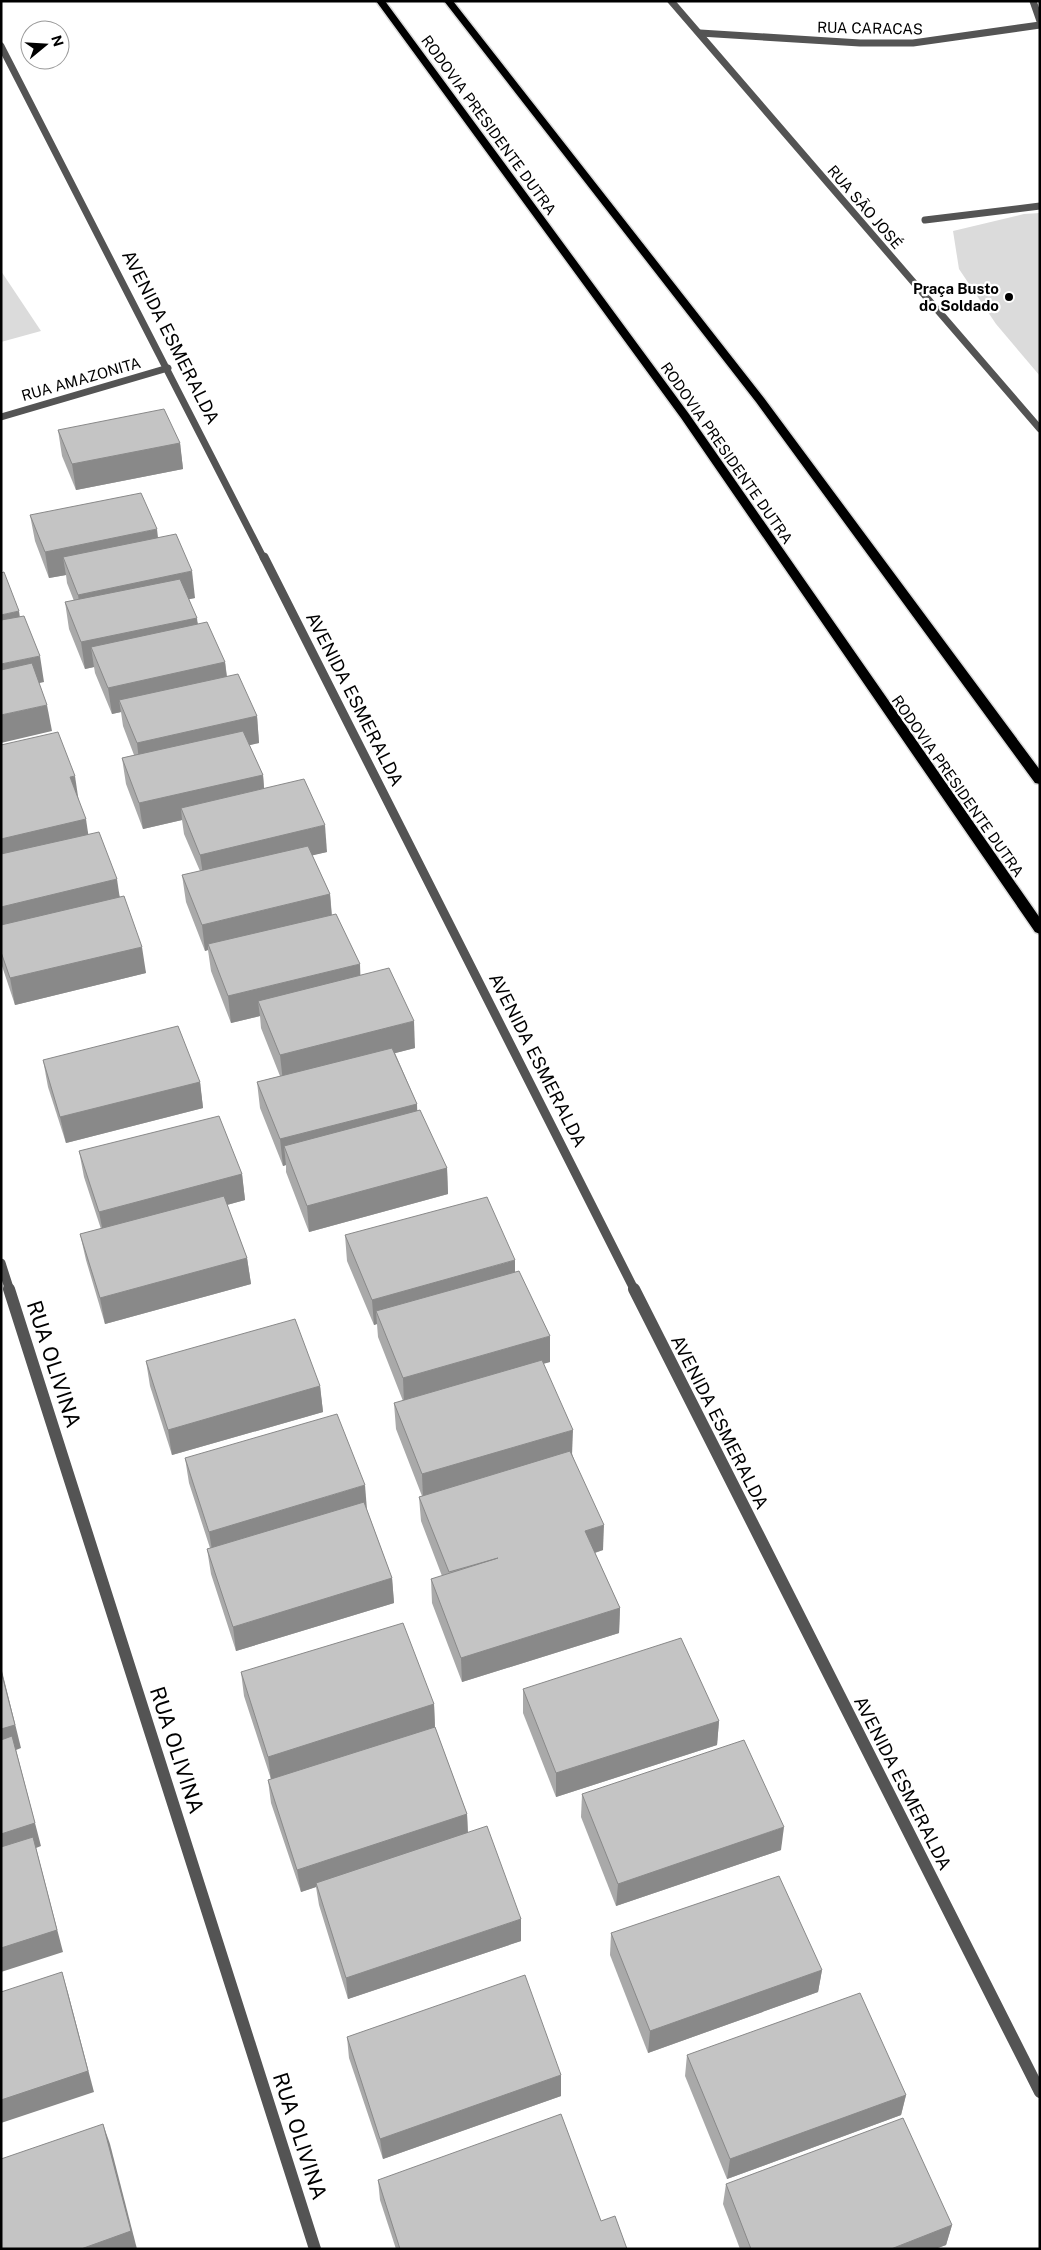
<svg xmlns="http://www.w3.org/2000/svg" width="1041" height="2250" viewBox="0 0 1041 2250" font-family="'Public Sans',sans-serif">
	<rect width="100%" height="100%" fill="#fff"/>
	<g fill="#dbdbdb">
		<path d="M 1040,213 L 1040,376 L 996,324 L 959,269 L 953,231 L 1024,214 Z"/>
		<path d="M 1,271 L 41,331 L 1,342 Z"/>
	</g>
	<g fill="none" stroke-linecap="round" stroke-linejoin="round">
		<g stroke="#dbdbdb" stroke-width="3">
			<g id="motorway">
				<path d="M 376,1 L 385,1 L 689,414 L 1040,918 L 1040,934 L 1035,932 L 681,418 Z"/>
				<path d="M 444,1 L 453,1 L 764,398 L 1040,770 L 1040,784 L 1035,783 L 756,402 Z"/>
			</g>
		</g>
		<g stroke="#545454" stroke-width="7">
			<path d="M 671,1 L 1040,429"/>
			<path d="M 1033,1 L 1040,21"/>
			<path d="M 700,33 L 860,43 L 913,43 L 1040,25"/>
			<path d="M 1,46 L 264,559"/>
			<path d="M 925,220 L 1040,206"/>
			<path d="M 1,417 L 168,368"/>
		</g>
		<g stroke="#545454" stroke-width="9">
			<path d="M 264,557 L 635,1291"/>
			<path d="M 1,1263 L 10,1291"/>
		</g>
		<g stroke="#545454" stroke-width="12">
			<path d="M 9,1289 L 315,2249"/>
			<path d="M 634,1289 L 1040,2092"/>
		</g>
		<use href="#motorway" fill="#000" fill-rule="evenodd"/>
	</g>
	<g fill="#a9a9a9">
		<path d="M 58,430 L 180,443 L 183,469 L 76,490 L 62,456 Z"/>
		<path d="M 30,515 L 158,537 L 195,598 L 189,599 L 198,624 L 225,662 L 227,676 L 257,716 L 259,743 L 249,745 L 263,775 L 264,788 L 327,852 L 312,855 L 330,894 L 332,915 L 360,976 L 415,1048 L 395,1053 L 417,1104 L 417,1110 L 447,1168 L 448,1194 L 309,1232 L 286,1172 L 286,1165 L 283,1166 L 260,1108 L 257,1082 L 280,1076 L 261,1028 L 260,1016 L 231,1023 L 211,971 L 208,950 L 205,951 L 186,902 L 182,875 L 200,871 L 184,834 L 182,820 L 143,829 L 126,784 L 122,758 L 134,755 L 123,726 L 121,712 L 112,714 L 95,673 L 94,667 L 85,669 L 69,629 L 65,602 L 74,601 L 67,583 L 66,575 L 49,578 L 35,541 Z"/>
		<path d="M 1,745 L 78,799 L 88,834 L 120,897 L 146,973 L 15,1005 L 1,963 Z"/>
		<path d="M 43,1060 L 200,1082 L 203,1108 L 66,1143 L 48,1087 Z"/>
		<path d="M 79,1151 L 242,1174 L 245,1200 L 227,1205 L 247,1258 L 251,1284 L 105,1324 L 86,1260 L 80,1234 L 101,1229 L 84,1177 Z"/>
		<path d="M 345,1235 L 515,1272 L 550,1362 L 543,1363 L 603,1550 L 595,1553 L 620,1608 L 619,1633 L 462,1682 L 432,1603 L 431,1579 L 442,1576 L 421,1521 L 419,1497 L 422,1496 L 396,1429 L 394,1403 L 403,1401 L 378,1337 L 377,1324 L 374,1325 L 347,1261 Z"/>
		<path d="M 146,1361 L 320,1386 L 323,1412 L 172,1455 L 150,1386 Z"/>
		<path d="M 185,1458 L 367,1510 L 392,1578 L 394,1603 L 236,1651 L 211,1574 L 207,1549 L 210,1548 L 189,1483 Z"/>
		<path d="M 241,1672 L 434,1704 L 435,1727 L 467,1814 L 468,1833 L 521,1919 L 521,1941 L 348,1999 L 319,1905 L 316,1887 L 301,1892 L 271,1803 L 268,1780 L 271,1779 L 244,1696 Z"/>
		<path d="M 523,1689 L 719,1721 L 717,1745 L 556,1797 L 523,1713 Z"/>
		<path d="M 582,1794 L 781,1850 L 616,1906 L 581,1817 Z"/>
		<path d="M 611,1933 L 822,1970 L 818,1992 L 648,2053 L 610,1955 Z"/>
		<path d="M 347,2037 L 561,2075 L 561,2096 L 383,2159 L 349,2058 Z"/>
		<path d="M 687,2055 L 906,2095 L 901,2115 L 727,2179 L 685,2076 Z"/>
		<path d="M 378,2180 L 601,2221 L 627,2249 L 396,2249 L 380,2200 Z"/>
		<path d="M 726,2184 L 952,2225 L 946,2245 L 935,2249 L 740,2249 L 723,2204 Z"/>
	</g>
	<g fill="#898989">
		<path d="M 180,443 L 183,469 L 76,490 L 72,464 Z"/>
		<path d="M 157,529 L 160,555 L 63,557 L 66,575 L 49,578 L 45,552 Z"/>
		<path d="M 192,571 L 195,598 L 82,621 L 78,595 Z"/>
		<path d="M 19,611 L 23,638 L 1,642 L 1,615 Z"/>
		<path d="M 197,618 L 200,644 L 91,647 L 94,667 L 85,669 L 81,642 Z"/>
		<path d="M 40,656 L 44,682 L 1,692 L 1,664 Z"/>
		<path d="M 225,662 L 228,689 L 119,700 L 121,712 L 112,714 L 108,688 Z"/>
		<path d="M 47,705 L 52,731 L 1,743 L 1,715 Z"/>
		<path d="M 257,716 L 259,743 L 140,769 L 137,743 Z"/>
		<path d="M 263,775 L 265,801 L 181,808 L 182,820 L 143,829 L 139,803 Z"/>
		<path d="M 75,776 L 79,803 L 70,777 Z"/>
		<path d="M 86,819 L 90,846 L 1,867 L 1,839 Z"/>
		<path d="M 325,825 L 327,852 L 204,881 L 200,855 Z"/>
		<path d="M 117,879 L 121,906 L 1,934 L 1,907 Z"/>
		<path d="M 330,894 L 332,921 L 208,944 L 208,950 L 205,951 L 202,925 Z"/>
		<path d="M 142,947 L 146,973 L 15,1005 L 10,978 Z"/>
		<path d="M 360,964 L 361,991 L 258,1001 L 260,1016 L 231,1023 L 228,996 Z"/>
		<path d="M 414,1021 L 415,1048 L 283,1082 L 280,1055 Z"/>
		<path d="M 200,1082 L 203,1108 L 66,1143 L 60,1117 Z"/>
		<path d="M 417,1104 L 418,1130 L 284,1146 L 286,1165 L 283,1166 L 280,1139 Z"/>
		<path d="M 447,1168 L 448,1194 L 309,1232 L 307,1206 Z"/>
		<path d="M 242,1174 L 245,1200 L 104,1238 L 99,1212 Z"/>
		<path d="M 247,1258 L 251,1284 L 105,1324 L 100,1298 Z"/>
		<path d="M 515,1260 L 515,1285 L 376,1311 L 377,1324 L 374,1325 L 372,1300 Z"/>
		<path d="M 550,1336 L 550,1362 L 404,1404 L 403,1378 Z"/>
		<path d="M 320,1386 L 323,1412 L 172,1455 L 168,1430 Z"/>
		<path d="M 573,1430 L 572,1455 L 423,1499 L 422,1474 Z"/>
		<path d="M 365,1485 L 367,1510 L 213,1556 L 209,1532 Z"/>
		<path d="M 604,1525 L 603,1550 L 584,1556 L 585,1531 Z"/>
		<path d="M 392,1578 L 394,1603 L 236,1651 L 233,1627 Z"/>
		<path d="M 620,1608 L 619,1633 L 462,1682 L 461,1658 Z"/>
		<path d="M 1,1667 L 21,1748 L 16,1750 L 41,1846 L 36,1848 L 63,1952 L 1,1972 Z"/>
		<path d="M 434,1704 L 435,1728 L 271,1780 L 268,1757 Z"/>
		<path d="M 719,1721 L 717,1745 L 556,1797 L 556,1773 Z"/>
		<path d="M 467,1814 L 468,1837 L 316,1883 L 316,1887 L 301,1892 L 297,1870 Z"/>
		<path d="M 784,1827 L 781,1850 L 616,1906 L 618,1884 Z"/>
		<path d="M 521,1919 L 521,1941 L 348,1999 L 346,1978 Z"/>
		<path d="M 822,1970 L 818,1992 L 648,2053 L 650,2031 Z"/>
		<path d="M 62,1972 L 68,1993 L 94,2092 L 1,2123 L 1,2100 Z"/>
		<path d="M 561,2075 L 561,2096 L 383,2159 L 380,2139 Z"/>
		<path d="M 906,2095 L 901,2115 L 727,2179 L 730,2159 Z"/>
		<path d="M 103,2124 L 110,2144 L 137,2249 L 81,2249 Z"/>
		<path d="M 952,2225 L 946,2245 L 935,2249 L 891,2249 Z"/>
	</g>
	<g fill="#c4c4c4" stroke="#898989">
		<path d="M 164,409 L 180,443 L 72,464 L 58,430 Z"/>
		<path d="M 141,493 L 157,529 L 45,552 L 30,515 Z"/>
		<path d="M 176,534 L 192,571 L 78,595 L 63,557 Z"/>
		<path d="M 4,572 L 19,611 L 1,615 L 1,573 Z"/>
		<path d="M 180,579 L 197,618 L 81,642 L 65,602 Z"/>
		<path d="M 24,616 L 40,656 L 1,664 L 1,620 Z"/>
		<path d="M 207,622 L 225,662 L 108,688 L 91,647 Z"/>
		<path d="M 32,663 L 47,705 L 1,715 L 1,670 Z"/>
		<path d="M 238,674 L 257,716 L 137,743 L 119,700 Z"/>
		<path d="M 243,731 L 263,775 L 139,803 L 122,758 Z"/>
		<path d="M 58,732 L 75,776 L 70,777 L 86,819 L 1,839 L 1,745 Z"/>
		<path d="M 304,779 L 325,825 L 200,855 L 181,808 Z"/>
		<path d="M 99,832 L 117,879 L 1,907 L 1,854 Z"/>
		<path d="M 308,846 L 330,894 L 202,925 L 182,875 Z"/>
		<path d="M 124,896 L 142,947 L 10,978 L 1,952 L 1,925 Z"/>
		<path d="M 336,914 L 360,964 L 228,996 L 208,944 Z"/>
		<path d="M 389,968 L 414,1021 L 280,1055 L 258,1001 Z"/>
		<path d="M 178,1026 L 200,1082 L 60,1117 L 43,1060 Z"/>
		<path d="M 392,1048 L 417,1104 L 280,1139 L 257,1082 Z"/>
		<path d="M 420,1110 L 447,1168 L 307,1206 L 284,1146 Z"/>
		<path d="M 219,1116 L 242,1174 L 99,1212 L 79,1151 Z"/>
		<path d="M 224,1196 L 247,1258 L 100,1298 L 80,1234 Z"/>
		<path d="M 487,1197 L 515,1260 L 372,1300 L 345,1235 Z"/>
		<path d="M 519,1271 L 550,1336 L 403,1378 L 376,1311 Z"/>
		<path d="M 295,1319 L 320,1386 L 168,1430 L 146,1361 Z"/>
		<path d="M 542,1360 L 573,1430 L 422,1474 L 394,1403 Z"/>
		<path d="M 337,1414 L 365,1485 L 209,1532 L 185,1458 Z"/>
		<path d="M 570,1451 L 604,1525 L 585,1531 L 620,1608 L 461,1658 L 431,1579 L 498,1558 L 449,1572 L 419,1497 Z"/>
		<path d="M 364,1502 L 392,1578 L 233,1627 L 207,1549 Z"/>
		<path d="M 403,1623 L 434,1704 L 268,1757 L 241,1672 Z"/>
		<path d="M 681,1638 L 719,1721 L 556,1773 L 523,1689 Z"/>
		<path d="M 1,1671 L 15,1725 L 1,1729 Z"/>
		<path d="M 435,1727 L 467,1814 L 297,1870 L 268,1780 Z"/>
		<path d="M 12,1736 L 35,1823 L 1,1834 L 1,1740 Z"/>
		<path d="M 744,1740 L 784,1827 L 618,1884 L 582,1794 Z"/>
		<path d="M 487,1826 L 521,1919 L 346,1978 L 316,1883 Z"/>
		<path d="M 33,1837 L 57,1930 L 1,1948 L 1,1847 Z"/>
		<path d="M 779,1876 L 822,1970 L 650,2031 L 611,1933 Z"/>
		<path d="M 62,1972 L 88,2071 L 1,2100 L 1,1992 Z"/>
		<path d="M 525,1975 L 561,2075 L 380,2139 L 347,2037 Z"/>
		<path d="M 860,1993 L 906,2095 L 730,2159 L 687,2055 Z"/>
		<path d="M 561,2114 L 601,2221 L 615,2216 L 627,2249 L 400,2249 L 378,2180 Z"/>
		<path d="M 903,2118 L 952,2225 L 891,2249 L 751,2249 L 726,2184 Z"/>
		<path d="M 103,2124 L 131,2231 L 81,2249 L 1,2249 L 1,2159 Z"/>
	</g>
	<circle fill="#000" stroke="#fff" stroke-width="2" cx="1009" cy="297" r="5"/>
	<g text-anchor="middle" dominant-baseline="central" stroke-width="4.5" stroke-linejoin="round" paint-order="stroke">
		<g font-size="15" fill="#000" stroke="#fff">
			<text transform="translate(870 28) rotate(1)">RUA CARACAS</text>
			<text transform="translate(489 125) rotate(54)">RODOVIA PRESIDENTE DUTRA</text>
			<text transform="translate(865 207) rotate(49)">RUA SÃO JOSÉ</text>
			<text transform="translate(81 379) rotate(-16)">RUA AMAZONITA</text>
			<text transform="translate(727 453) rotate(55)">RODOVIA PRESIDENTE DUTRA</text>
			<text transform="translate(958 786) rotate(55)">RODOVIA PRESIDENTE DUTRA</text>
		</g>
		<g font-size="15" font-weight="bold" fill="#000" stroke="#fff" text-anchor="end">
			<text x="999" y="288">Praça Busto<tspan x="999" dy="17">do Soldado</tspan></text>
		</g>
		<g font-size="18" fill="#000" stroke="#fff">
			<text transform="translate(171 337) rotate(63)">AVENIDA ESMERALDA</text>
			<text transform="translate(355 699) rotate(63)">AVENIDA ESMERALDA</text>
			<text transform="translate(538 1060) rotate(63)">AVENIDA ESMERALDA</text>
			<text transform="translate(720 1422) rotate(63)">AVENIDA ESMERALDA</text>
			<text transform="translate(903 1783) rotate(63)">AVENIDA ESMERALDA</text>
		</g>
		<g font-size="21" fill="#000" stroke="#fff">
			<text transform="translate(54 1364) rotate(72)">RUA OLIVINA</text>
			<text transform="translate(177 1750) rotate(72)">RUA OLIVINA</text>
			<text transform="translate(300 2136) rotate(72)">RUA OLIVINA</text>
		</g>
	</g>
	<rect width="1041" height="2250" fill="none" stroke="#000000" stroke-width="5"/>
	<g transform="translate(45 45) rotate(72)"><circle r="24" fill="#ffffff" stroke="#999999"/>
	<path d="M0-4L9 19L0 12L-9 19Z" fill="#000000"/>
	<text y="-8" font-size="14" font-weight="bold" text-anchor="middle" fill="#000000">N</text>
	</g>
</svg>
